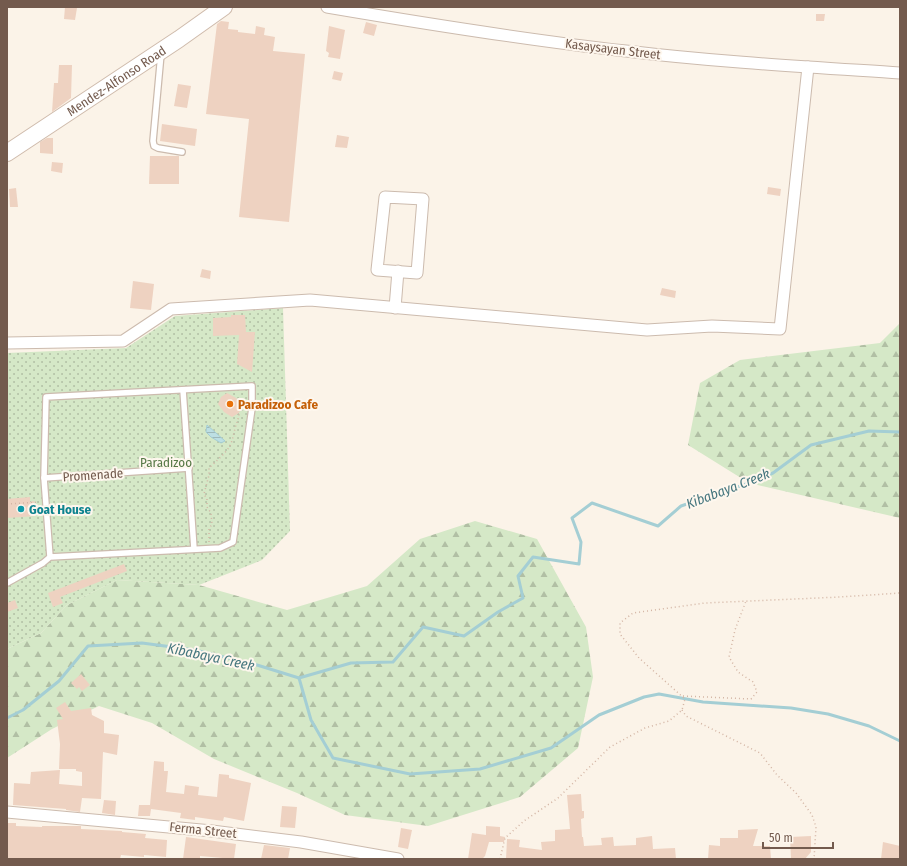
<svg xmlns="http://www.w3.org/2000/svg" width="907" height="866" viewBox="0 0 907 866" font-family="'Fira Sans Condensed',sans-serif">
	<defs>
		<pattern id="forest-firs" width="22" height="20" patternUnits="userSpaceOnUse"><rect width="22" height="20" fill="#d5e8c7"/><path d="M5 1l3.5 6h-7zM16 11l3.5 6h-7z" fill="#b1bfa4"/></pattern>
		<pattern id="park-dots" width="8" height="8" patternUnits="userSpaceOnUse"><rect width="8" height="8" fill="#d5e8c7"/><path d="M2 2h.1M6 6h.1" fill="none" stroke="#b1bfa4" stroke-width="1.8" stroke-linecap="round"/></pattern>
		<pattern id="water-rules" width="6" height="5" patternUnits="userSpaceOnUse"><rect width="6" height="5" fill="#bddfe3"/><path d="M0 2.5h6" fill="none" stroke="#9eb8ba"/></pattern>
	</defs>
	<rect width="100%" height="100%" fill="#fbf3e8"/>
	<g fill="url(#forest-firs)">
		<path d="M 900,323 L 900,518 L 749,483 L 688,445 L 700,383 L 740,360 L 880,343 Z"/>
		<path d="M 475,521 L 537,539 L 586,627 L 593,677 L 578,748 L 520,797 L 428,826 L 345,815 L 297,793 L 214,759 L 152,723 L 99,706 L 52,729 L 7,758 L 7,649 L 41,633 L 67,605 L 117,580 L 199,585 L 287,610 L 367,586 L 420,539 Z"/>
	</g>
	<path fill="url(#park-dots)" d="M 283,308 L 290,531 L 262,560 L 199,585 L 117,580 L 67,605 L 41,633 L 7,649 L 7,353 L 126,348 L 175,316 Z"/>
	<path fill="url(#water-rules)" stroke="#a4ced4" d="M 207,425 L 225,441 L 221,443 L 211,437 L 206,432 Z"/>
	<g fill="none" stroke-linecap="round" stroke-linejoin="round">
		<g stroke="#a4ced4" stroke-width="3">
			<path d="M 299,678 L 311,720 L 333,758 L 410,774 L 480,769 L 551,748 L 599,715 L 644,697 L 659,694 L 703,702 L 791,708 L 828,714 L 869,726 L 900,741"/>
			<path d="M 7,718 L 23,710 L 59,681 L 88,646 L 142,643 L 195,650 L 257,665 L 299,678 L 351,663 L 393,662 L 423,627 L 464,636 L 498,612 L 523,598 L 518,576 L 533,557 L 579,564 L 581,542 L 572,518 L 592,503 L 658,526 L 681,506 L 749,483 L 773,473 L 811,445 L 869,431 L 900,432"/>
		</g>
	</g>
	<g fill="#eed2c1">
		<path d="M 65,7 L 77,8 L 75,20 L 64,19 Z"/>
		<path d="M 816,14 L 825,14 L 824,21 L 816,21 Z"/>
		<path d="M 221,21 L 229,22 L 228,29 L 238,30 L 238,32 L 255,34 L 256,26 L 265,28 L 264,35 L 275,37 L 273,51 L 305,54 L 289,222 L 239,217 L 249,119 L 206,114 L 217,24 Z"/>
		<path d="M 366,22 L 377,25 L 374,36 L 363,33 Z"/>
		<path d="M 329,26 L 345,30 L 340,59 L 328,57 L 329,53 L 326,51 Z"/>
		<path d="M 59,65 L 72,65 L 71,98 L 52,112 L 54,83 L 58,83 Z"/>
		<path d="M 334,71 L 343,73 L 341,81 L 332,79 Z"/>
		<path d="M 178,84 L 191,86 L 187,108 L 174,106 Z"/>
		<path d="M 162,124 L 197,129 L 195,146 L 160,141 Z"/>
		<path d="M 337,135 L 349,137 L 347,148 L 335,147 Z"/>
		<path d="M 47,138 L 53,138 L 53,154 L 40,153 L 40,142 Z"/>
		<path d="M 150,156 L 179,156 L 179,184 L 149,184 Z"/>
		<path d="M 52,162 L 63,163 L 62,173 L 51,171 Z"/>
		<path d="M 768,187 L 781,189 L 780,196 L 767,194 Z"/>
		<path d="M 16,188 L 18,207 L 10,207 L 9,189 Z"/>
		<path d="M 202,269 L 211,271 L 210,279 L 200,277 Z"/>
		<path d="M 133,281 L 154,284 L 151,310 L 130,308 Z"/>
		<path d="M 662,288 L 676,291 L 675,298 L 660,295 Z"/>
		<path d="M 231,315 L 245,315 L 246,332 L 255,332 L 252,372 L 237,364 L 239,335 L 213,336 L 213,318 L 231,317 Z"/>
		<path d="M 227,393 L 236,398 L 242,405 L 239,413 L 232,417 L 224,412 L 218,404 L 221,397 Z"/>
		<path d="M 30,497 L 30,502 L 34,501 L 36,516 L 7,518 L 7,499 Z"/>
		<path d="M 124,564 L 127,571 L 60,597 L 63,603 L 53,607 L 48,593 Z"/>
		<path d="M 15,600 L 18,608 L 7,612 L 7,603 Z"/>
		<path d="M 81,674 L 90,685 L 82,691 L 79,687 L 77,689 L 71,683 Z"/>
		<path d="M 65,702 L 71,711 L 91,708 L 92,715 L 104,721 L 104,733 L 119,735 L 117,755 L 103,752 L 101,799 L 82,798 L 80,812 L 66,810 L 66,809 L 13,805 L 14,783 L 30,784 L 31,772 L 60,770 L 59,784 L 82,786 L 82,772 L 76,771 L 76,769 L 59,769 L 60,744 L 57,720 L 63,719 L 56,708 Z"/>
		<path d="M 154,761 L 164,762 L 164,771 L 168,771 L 166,792 L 184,794 L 185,785 L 199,787 L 198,795 L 217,797 L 219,774 L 229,775 L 229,778 L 251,783 L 244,821 L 224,817 L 223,821 L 195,817 L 195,820 L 180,818 L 181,813 L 151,809 L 150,816 L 138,816 L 139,805 L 150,805 Z"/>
		<path d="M 581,794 L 582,811 L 584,811 L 584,818 L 581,819 L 582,837 L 583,837 L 584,846 L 602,845 L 601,838 L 613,837 L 614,846 L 636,845 L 636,838 L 652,836 L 653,849 L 675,848 L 676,859 L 556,859 L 556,858 L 506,859 L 507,839 L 520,840 L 519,847 L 542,850 L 541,842 L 555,841 L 555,830 L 570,829 L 567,795 Z"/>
		<path d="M 104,800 L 116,801 L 115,815 L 102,813 Z"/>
		<path d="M 282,806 L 297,807 L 295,828 L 280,827 Z"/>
		<path d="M 7,823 L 16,823 L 16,826 L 42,827 L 42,826 L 81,826 L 81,829 L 122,831 L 122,832 L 146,834 L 145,838 L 167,840 L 166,857 L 144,855 L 144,857 L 121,855 L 120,859 L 7,859 Z"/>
		<path d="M 486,826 L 500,827 L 500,836 L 505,837 L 504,842 L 489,842 L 485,856 L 482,859 L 468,859 L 472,833 L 486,835 Z"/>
		<path d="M 401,828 L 412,830 L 408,849 L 398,847 Z"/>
		<path d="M 758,829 L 753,846 L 770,846 L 771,859 L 708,859 L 709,845 L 720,846 L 720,838 L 738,838 L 738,830 Z"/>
		<path d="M 811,836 L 811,852 L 805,859 L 791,859 L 790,837 Z"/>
		<path d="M 186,837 L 236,844 L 234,859 L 200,856 L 200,859 L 183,859 Z"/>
		<path d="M 883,842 L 900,846 L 900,859 L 881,859 Z"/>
		<path d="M 264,845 L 290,848 L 288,859 L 261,859 Z"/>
	</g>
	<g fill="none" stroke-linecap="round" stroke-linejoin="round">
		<g stroke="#ccbbae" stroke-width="8">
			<g id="lane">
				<path d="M 161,54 L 153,141 L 154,146 L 158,148 L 182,152"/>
				<path d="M 183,390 L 194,549"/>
				<path d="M 44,478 L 189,468"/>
				<path d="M 7,583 L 43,563 L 50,557 L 220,548 L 233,542 L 252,408 L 252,386 L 46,397 L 44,478 L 50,557"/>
			</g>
		</g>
		<g stroke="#ccbbae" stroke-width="13">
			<g id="street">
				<path d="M 327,7 C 427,24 526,40 626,51 C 717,62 809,67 900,73"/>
				<path d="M 385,197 L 423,199 L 417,273 L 377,270 Z"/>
				<path d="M 395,308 L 398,271"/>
				<path d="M 7,343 L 123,341 L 171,309 L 310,300 L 647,330 L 712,326 L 780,329 L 808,67"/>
				<path d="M 7,812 L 212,831 L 301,842 L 398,859"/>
			</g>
		</g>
		<g stroke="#cfbbac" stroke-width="18">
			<g id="secondary">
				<path id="s1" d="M 7,153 L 179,39 L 224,7"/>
			</g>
		</g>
		<g stroke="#d3b5a4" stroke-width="1.5" stroke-dasharray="1 3" stroke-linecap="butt">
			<path d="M 7,504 L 38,502"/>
			<path d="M 209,542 L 209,529 L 212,524 L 211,513 L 207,507 L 207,499 L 204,494 L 209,475 L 209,468 C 215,462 226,453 229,447 C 233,441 233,435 235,429 C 236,423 239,419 239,413"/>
			<path d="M 683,696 L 751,699 L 757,692 L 753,682 L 738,672 L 729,657 L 735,630 L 746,601"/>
			<path d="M 682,710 L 686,716 L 760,753 L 777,775 L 796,793 L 812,815 L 816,827 L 814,859"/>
			<path d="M 500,859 L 505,838 L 524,821 L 558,798 L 610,747 L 645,728 L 669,721 L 682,710 L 685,699 L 639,658 L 620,634 L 620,623 L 633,613 L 705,603 L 840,597 L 900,593"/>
		</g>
		<use href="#lane" stroke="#fff" stroke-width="5.5"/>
		<use href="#street" stroke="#fff" stroke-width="11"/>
		<use href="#secondary" stroke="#fff" stroke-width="16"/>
	</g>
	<circle fill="#e8710a" stroke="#fef7ee" stroke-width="1.5" cx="230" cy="404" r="4"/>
	<circle fill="#0f9aa8" stroke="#fef7ee" stroke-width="1.5" cx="21" cy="509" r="4"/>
	<g text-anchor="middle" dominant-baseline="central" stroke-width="4" stroke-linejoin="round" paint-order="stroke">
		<g font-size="13" fill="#735a4d" stroke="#fef7ee">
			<text transform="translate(613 49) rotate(7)">Kasaysayan Street</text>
			<text stroke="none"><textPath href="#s1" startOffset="131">Mendez-Alfonso Road</textPath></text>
			<text transform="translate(93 475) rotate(-4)">Promenade</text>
			<text transform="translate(203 830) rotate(6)">Ferma Street</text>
		</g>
		<g font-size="13" font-weight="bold" fill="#c56008" stroke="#fef7ee" text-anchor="start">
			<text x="238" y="404">Paradizoo Cafe</text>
		</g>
		<g font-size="13" fill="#567846" stroke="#fef7ee">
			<text x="166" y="462">Paradizoo</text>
		</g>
		<g font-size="13" font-weight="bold" fill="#0d838f" stroke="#fef7ee" text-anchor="start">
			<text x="29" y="509">Goat House</text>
		</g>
		<g font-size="14" font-style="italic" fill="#45767e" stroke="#fef7ee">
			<text transform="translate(728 489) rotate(-21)">Kibabaya Creek</text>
			<text transform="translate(211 657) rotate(12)">Kibabaya Creek</text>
		</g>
	</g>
	<rect width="907" height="866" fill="none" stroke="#735a4d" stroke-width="16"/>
	<path d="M763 842v6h70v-6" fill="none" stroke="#735a4d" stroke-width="2"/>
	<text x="769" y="842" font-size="12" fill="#735a4d" stroke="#fef7ee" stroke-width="3" paint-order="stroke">50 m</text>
</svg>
